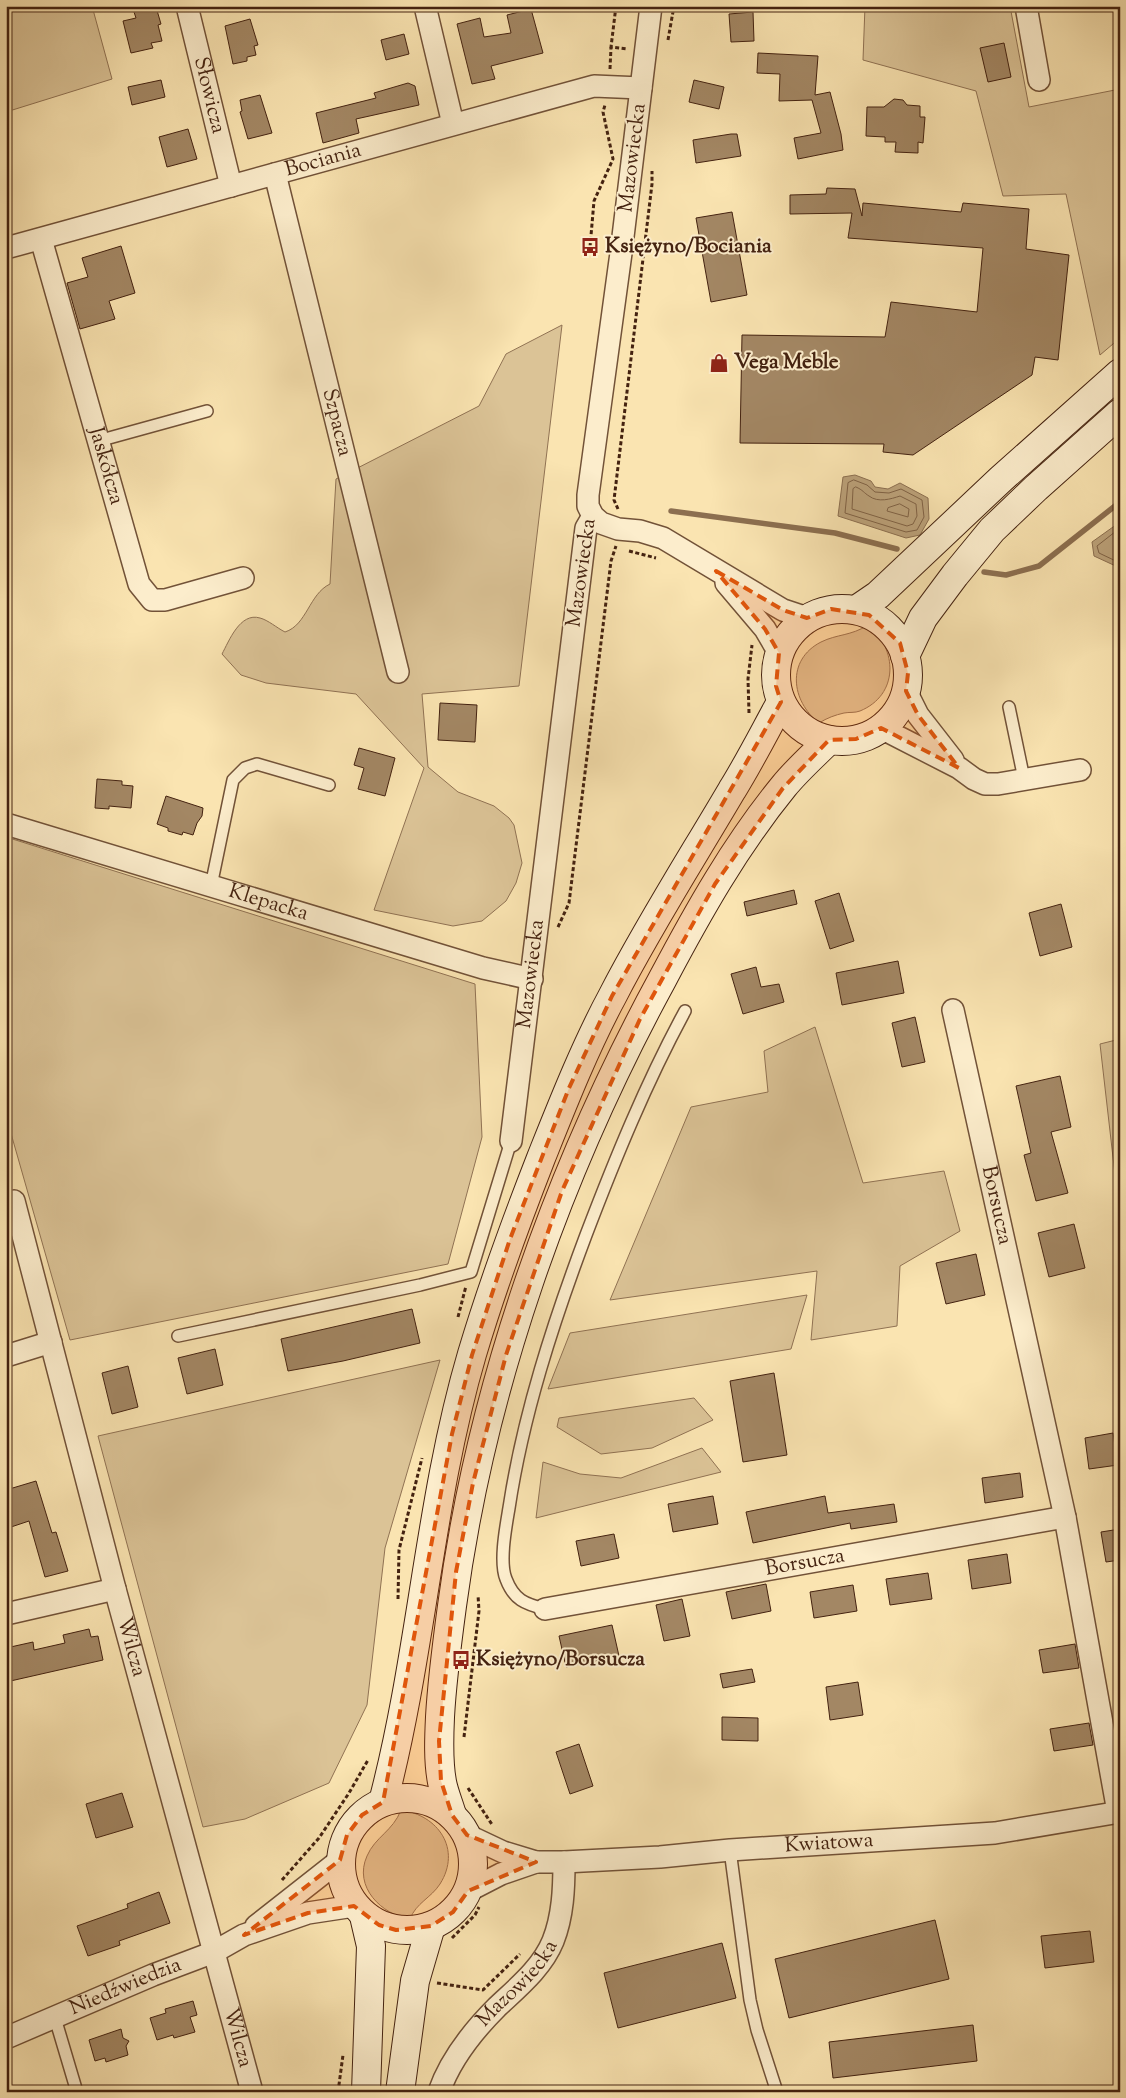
<svg xmlns="http://www.w3.org/2000/svg" width="1126" height="2098" viewBox="0 0 1126 2098" font-family="'Sorts Mill Goudy',serif">
	<rect width="100%" height="100%" fill="#fae4b1"/>
	<filter id="stains"><feTurbulence type="fractalNoise" baseFrequency=".004" numOctaves="4"/><feColorMatrix values="0 0 0 0 .2 0 0 0 0 .09 0 0 0 0 .02 0 0 0 .5 -.17"/></filter>
	<radialGradient id="worn" r=".72"><stop offset=".6" stop-color="#630" stop-opacity="0"/><stop offset="1" stop-color="#630" stop-opacity=".3"/></radialGradient>
	<g fill="#dbc396" stroke="#907253">
		<path d="M 6,6 L 92,6 L 112,79 L 6,112 Z"/>
		<path d="M 865,6 L 1010,6 L 1029,107 L 1120,89 L 1120,338 L 1100,355 L 1066,194 L 1003,196 L 976,91 L 863,60 Z"/>
		<path d="M 562,325 L 519,686 L 422,694 L 428,767 L 458,792 L 494,806 L 509,818 L 514,825 L 522,863 L 516,883 L 506,901 L 482,921 L 453,926 L 374,910 L 424,768 L 356,694 L 266,683 L 241,675 L 222,654 C 229,641 240,612 260,618 C 268,620 277,628 285,632 C 307,625 309,594 330,584 L 336,479 L 479,406 L 506,354 Z"/>
		<path d="M 868,625 C 898,649 899,695 860,711 C 855,713 849,712 844,713 C 835,715 827,718 819,723 C 791,701 786,660 821,642 C 837,634 851,636 868,625 Z"/>
		<path d="M 6,837 L 475,984 L 482,1137 L 448,1264 L 70,1340 L 6,1116 Z"/>
		<path d="M 815,1027 L 863,1183 L 944,1171 L 960,1231 L 900,1266 L 897,1326 L 811,1340 L 817,1271 L 610,1300 L 691,1107 L 768,1092 L 764,1051 Z"/>
		<path d="M 1120,1039 L 1120,1200 L 1118,1201 L 1100,1044 Z"/>
		<path d="M 807,1295 L 791,1349 L 548,1389 L 570,1333 Z"/>
		<path d="M 440,1360 L 385,1548 L 367,1705 L 329,1783 L 245,1819 L 203,1827 L 98,1436 Z"/>
		<path d="M 694,1398 L 713,1420 L 652,1448 L 601,1454 L 557,1427 L 559,1418 Z"/>
		<path d="M 702,1448 L 721,1472 L 536,1518 L 543,1462 L 580,1474 L 621,1478 Z"/>
		<path d="M 401,1810 C 438,1815 462,1849 440,1884 C 431,1898 416,1903 410,1919 C 382,1915 353,1887 367,1856 C 375,1837 393,1831 401,1810 Z"/>
	</g>
	<g fill="#bca27a" stroke="#8c6f50">
		<path d="M 855,475 L 871,481 L 875,487 L 888,489 L 900,483 L 928,498 L 929,519 L 920,535 L 906,538 L 838,516 L 843,477 Z"/>
		<path d="M 1120,522 L 1120,568 L 1094,556 L 1092,542 Z"/>
	</g>
	<g fill="none" stroke-linecap="round" stroke-linejoin="round">
		<g stroke="#806245" stroke-width="1">
			<path d="M 854,480 L 867,485 L 875,492 L 889,493 L 901,489 L 922,500 L 924,517 L 917,530 L 906,532 L 845,513 L 848,483 Z"/>
			<path d="M 856,487 C 863,490 864,493 869,496 C 878,503 891,499 900,496 L 916,504 L 917,516 L 913,524 L 907,526 L 852,509 L 853,489 Z"/>
			<path d="M 900,504 L 909,509 L 908,517 L 887,511 L 888,508 Z"/>
			<path d="M 1120,528 L 1097,546 L 1099,553 L 1120,563"/>
		</g>
		<g stroke="#8c6f50" stroke-width="5.5">
			<path d="M 671,511 L 835,533 L 897,549"/>
			<path d="M 984,572 L 1006,575 L 1039,566 L 1120,502"/>
		</g>
	</g>
	<g fill="#a38764" stroke="#442210">
		<path d="M 156,7 L 161,24 L 158,25 L 162,41 L 151,43 L 153,48 L 131,53 L 123,21 L 136,18 L 134,12 Z"/>
		<path d="M 531,9 L 543,53 L 491,66 L 495,79 L 472,84 L 457,24 L 480,18 L 484,37 L 511,33 L 507,15 Z"/>
		<path d="M 753,12 L 754,41 L 731,42 L 729,14 Z"/>
		<path d="M 250,19 L 258,45 L 254,46 L 256,55 L 247,57 L 247,61 L 233,64 L 225,26 Z"/>
		<path d="M 404,34 L 409,54 L 386,60 L 381,40 Z"/>
		<path d="M 1004,43 L 1011,77 L 988,82 L 980,48 Z"/>
		<path d="M 758,53 L 818,56 L 815,95 L 830,92 L 841,134 L 843,150 L 798,159 L 794,138 L 821,133 L 812,100 L 779,101 L 780,74 L 757,73 Z"/>
		<path d="M 161,80 L 165,97 L 132,105 L 128,87 Z"/>
		<path d="M 694,80 L 724,87 L 719,109 L 689,102 Z"/>
		<path d="M 408,83 L 415,86 L 419,105 L 356,119 L 359,133 L 323,143 L 316,113 L 376,98 L 374,93 Z"/>
		<path d="M 260,95 L 272,133 L 248,139 L 240,112 L 242,111 L 240,100 Z"/>
		<path d="M 894,99 L 903,100 L 907,105 L 920,106 L 920,117 L 925,117 L 923,143 L 918,142 L 918,153 L 895,152 L 896,142 L 885,142 L 885,137 L 866,136 L 867,107 L 884,107 Z"/>
		<path d="M 188,129 L 197,159 L 167,167 L 159,137 Z"/>
		<path d="M 731,134 L 737,134 L 741,156 L 696,163 L 693,140 Z"/>
		<path d="M 827,188 L 855,189 L 862,216 L 863,203 L 961,212 L 963,203 L 1029,209 L 1026,249 L 1069,255 L 1058,360 L 1035,357 L 1032,375 L 913,455 L 883,452 L 884,444 L 740,443 L 742,335 L 885,337 L 891,302 L 977,312 L 983,248 L 848,238 L 852,213 L 790,214 L 790,195 L 826,194 Z"/>
		<path d="M 732,212 L 747,295 L 711,302 L 696,218 Z"/>
		<path d="M 121,246 L 135,293 L 109,301 L 115,319 L 80,329 L 67,283 L 88,277 L 82,258 Z"/>
		<path d="M 440,703 L 477,705 L 475,742 L 438,740 Z"/>
		<path d="M 359,748 L 395,758 L 385,796 L 358,789 L 364,768 L 354,765 Z"/>
		<path d="M 97,779 L 122,781 L 122,785 L 133,786 L 131,808 L 109,806 L 109,809 L 95,808 Z"/>
		<path d="M 166,796 L 203,808 L 202,816 L 197,823 L 193,835 L 183,832 L 182,835 L 168,831 L 168,828 L 157,824 Z"/>
		<path d="M 794,890 L 797,904 L 747,916 L 744,902 Z"/>
		<path d="M 839,893 L 854,941 L 830,949 L 815,901 Z"/>
		<path d="M 1061,904 L 1072,947 L 1040,956 L 1029,913 Z"/>
		<path d="M 898,961 L 904,993 L 842,1005 L 836,973 Z"/>
		<path d="M 756,967 L 761,987 L 779,984 L 784,1002 L 743,1014 L 731,974 Z"/>
		<path d="M 915,1017 L 925,1062 L 902,1067 L 892,1023 Z"/>
		<path d="M 1060,1076 L 1071,1127 L 1051,1132 L 1068,1193 L 1036,1201 L 1024,1155 L 1031,1153 L 1016,1086 Z"/>
		<path d="M 1074,1224 L 1085,1268 L 1049,1277 L 1038,1233 Z"/>
		<path d="M 976,1254 L 985,1295 L 946,1304 L 936,1263 Z"/>
		<path d="M 412,1309 L 420,1343 L 343,1361 L 288,1371 L 281,1339 Z"/>
		<path d="M 215,1349 L 223,1385 L 187,1394 L 178,1358 Z"/>
		<path d="M 128,1366 L 138,1407 L 112,1414 L 102,1373 Z"/>
		<path d="M 774,1373 L 787,1455 L 743,1462 L 730,1381 Z"/>
		<path d="M 1113,1433 L 1118,1465 L 1089,1469 L 1085,1438 Z"/>
		<path d="M 1020,1473 L 1023,1497 L 985,1503 L 982,1478 Z"/>
		<path d="M 36,1481 L 52,1533 L 56,1532 L 68,1571 L 45,1577 L 29,1521 L 11,1527 L 6,1511 L 6,1490 Z"/>
		<path d="M 713,1496 L 718,1524 L 673,1532 L 668,1504 Z"/>
		<path d="M 825,1496 L 828,1513 L 894,1504 L 897,1522 L 851,1529 L 850,1523 L 753,1543 L 746,1512 Z"/>
		<path d="M 1120,1529 L 1120,1560 L 1106,1562 L 1101,1532 Z"/>
		<path d="M 614,1534 L 619,1558 L 581,1566 L 576,1541 Z"/>
		<path d="M 1007,1554 L 1011,1583 L 972,1589 L 968,1560 Z"/>
		<path d="M 928,1573 L 932,1599 L 890,1605 L 886,1579 Z"/>
		<path d="M 766,1584 L 771,1611 L 732,1619 L 726,1592 Z"/>
		<path d="M 853,1585 L 857,1611 L 814,1618 L 810,1592 Z"/>
		<path d="M 682,1599 L 690,1636 L 664,1641 L 656,1605 Z"/>
		<path d="M 612,1625 L 619,1656 L 566,1667 L 559,1636 Z"/>
		<path d="M 89,1629 L 91,1637 L 98,1636 L 103,1660 L 6,1682 L 6,1648 L 33,1642 L 34,1650 L 65,1643 L 63,1635 Z"/>
		<path d="M 1075,1644 L 1079,1668 L 1043,1673 L 1039,1650 Z"/>
		<path d="M 752,1669 L 755,1682 L 723,1688 L 720,1674 Z"/>
		<path d="M 858,1682 L 863,1715 L 830,1720 L 826,1687 Z"/>
		<path d="M 722,1717 L 758,1718 L 758,1741 L 722,1740 Z"/>
		<path d="M 1089,1723 L 1093,1745 L 1054,1751 L 1050,1729 Z"/>
		<path d="M 579,1744 L 593,1786 L 570,1794 L 556,1752 Z"/>
		<path d="M 122,1793 L 133,1827 L 96,1838 L 86,1804 Z"/>
		<path d="M 159,1892 L 170,1923 L 119,1941 L 120,1945 L 88,1956 L 77,1926 L 128,1908 L 127,1904 Z"/>
		<path d="M 935,1920 L 949,1979 L 789,2018 L 775,1959 Z"/>
		<path d="M 1090,1931 L 1094,1962 L 1045,1968 L 1041,1936 Z"/>
		<path d="M 722,1943 L 736,1998 L 618,2028 L 604,1973 Z"/>
		<path d="M 193,2001 L 197,2015 L 190,2017 L 195,2032 L 174,2038 L 173,2035 L 157,2040 L 150,2018 L 166,2013 L 165,2009 Z"/>
		<path d="M 973,2025 L 977,2061 L 833,2078 L 829,2042 Z"/>
		<path d="M 121,2029 L 123,2038 L 129,2041 L 126,2046 L 128,2055 L 106,2062 L 105,2058 L 95,2061 L 89,2040 Z"/>
	</g>
	<g fill="none" stroke-linecap="round" stroke-linejoin="round">
		<g stroke="#725238" stroke-width="14">
			<g id="service">
				<path d="M 98,441 L 207,411"/>
				<path d="M 1009,707 L 1024,779"/>
				<path d="M 211,886 L 233,780 L 245,768 L 257,764 L 329,785"/>
				<path d="M 178,1336 L 420,1285 L 471,1272 L 511,1141"/>
				<path d="M 545,1609 C 525,1604 514,1600 506,1579 C 499,1562 506,1526 509,1508 C 523,1415 553,1323 586,1235 C 615,1159 646,1083 685,1011"/>
				<path d="M 730,1850 L 750,2000 L 757,2030 L 777,2092"/>
				<path d="M 55,2018 L 77,2092"/>
			</g>
		</g>
		<g stroke="#725238" stroke-width="24">
			<g id="minor">
				<path id="s1" d="M 187,6 L 231,186"/>
				<path d="M 425,6 L 453,124"/>
				<path d="M 651,6 L 621,253 L 588,495 L 588,506 L 593,516 L 601,523 L 618,529 L 640,531 L 663,538 L 783,610 L 807,618"/>
				<path d="M 1026,6 L 1039,80"/>
				<path id="s2" d="M 275,174 L 398,672"/>
				<path id="s3" d="M 41,239 L 139,584 L 152,600 L 165,600 L 243,578"/>
				<path id="s4" d="M 6,248 L 594,86 L 641,88"/>
				<path d="M 726,583 L 765,629 L 779,653"/>
				<path d="M 906,691 L 918,715 L 953,760"/>
				<path d="M 881,728 L 959,768 L 974,779 L 985,784 L 998,784 L 1080,770"/>
				<path id="s5" d="M 6,824 L 483,968 L 532,979"/>
				<path id="s6" d="M 953,1010 L 1065,1517 L 1118,1812"/>
				<path id="s7" d="M 511,1141 L 586,528 L 593,516"/>
				<path id="s8" d="M 14,1201 L 115,1589 L 252,2092"/>
				<path d="M 6,1356 L 51,1342"/>
				<path id="s9" d="M 545,1609 L 1065,1517"/>
				<path d="M 6,1614 L 115,1589"/>
				<path id="s10" d="M 467,1835 L 503,1852 L 536,1862 L 564,1862 L 660,1857 L 730,1850 L 995,1833 L 1120,1812"/>
				<path d="M 468,1891 L 501,1874 L 536,1862"/>
				<path d="M 256,1926 L 340,1860"/>
				<path id="s11" d="M 6,2038 L 153,1975 L 214,1952 L 244,1935 L 308,1913 L 354,1906"/>
				<path id="s12" d="M 439,2092 C 450,2060 473,2031 497,2007 C 517,1988 542,1968 553,1941 C 563,1916 564,1888 564,1862"/>
			</g>
		</g>
		<g stroke="#442210" stroke-width="30">
			<g id="secondary">
				<circle cx="842" cy="675" r="66"/>
				<path d="M 856,610 L 878,595 L 1001,479 L 1120,373"/>
				<path d="M 905,656 L 923,618 L 955,575 L 992,530 L 1036,488 L 1120,413"/>
				<circle cx="407" cy="1864" r="66"/>
				<path d="M 383,1802 C 422,1654 429,1500 472,1354 C 492,1287 516,1222 541,1158 C 563,1103 585,1047 613,995 C 649,925 692,858 732,790 C 750,761 765,731 781,702"/>
				<path d="M 452,1815 C 449,1804 444,1793 442,1782 C 438,1761 439,1738 440,1717 C 442,1680 447,1643 452,1606 C 481,1388 557,1173 662,980 C 698,912 735,846 784,786 C 797,770 814,755 829,740"/>
				<path d="M 364,1916 L 371,1946 L 366,2092"/>
				<path d="M 400,2092 L 415,1981 L 431,1926"/>
			</g>
		</g>
		<g stroke="#442210" stroke-width="3" stroke-dasharray="4 2.5" stroke-linecap="butt">
			<path d="M 616,6 L 611,47 L 627,49"/>
			<path d="M 668,40 L 674,6"/>
			<path d="M 610,69 L 611,47"/>
			<path d="M 590,247 L 594,201 L 613,159 L 603,112 L 605,105"/>
			<path d="M 618,509 L 614,500 L 652,184 L 652,171"/>
			<path d="M 629,551 L 656,558"/>
			<path d="M 749,713 L 748,679 L 752,645"/>
			<path d="M 558,927 L 569,903 L 611,561 L 616,546"/>
			<path d="M 458,1317 L 466,1286"/>
			<path d="M 398,1599 L 399,1550 L 422,1458"/>
			<path d="M 464,1737 L 479,1611 L 478,1595"/>
			<path d="M 468,1788 L 493,1826"/>
			<path d="M 282,1880 L 319,1838 L 349,1793 L 368,1760"/>
			<path d="M 452,1938 L 475,1915 L 479,1907"/>
			<path d="M 437,1983 L 483,1990 L 520,1954"/>
			<path d="M 338,2092 L 343,2055"/>
		</g>
		<use href="#service" stroke="#fcedcc" stroke-width="11"/>
		<use href="#minor" stroke="#fcedcc" stroke-width="21"/>
		<use href="#secondary" stroke="#fcedcc" stroke-width="28"/>
	</g>
	<path fill="#e0560c" fill-opacity="0.2" stroke="#e0560c" stroke-width="4" stroke-dasharray="10 6" stroke-linejoin="round" d="M 716,571 L 783,610 L 807,618 L 831,609 L 869,615 L 900,643 L 908,673 L 906,691 L 918,715 L 959,768 L 881,728 L 856,739 L 829,740 L 783,788 L 715,884 L 640,1019 L 562,1191 L 506,1355 L 473,1483 L 456,1572 L 439,1741 L 441,1781 L 452,1815 L 467,1835 L 536,1862 L 468,1891 L 453,1912 L 431,1926 L 396,1930 L 379,1925 L 354,1906 L 308,1913 L 244,1935 L 340,1860 L 347,1835 L 362,1815 L 383,1802 L 452,1434 L 472,1355 L 510,1239 L 569,1088 L 612,996 L 781,702 L 776,686 L 779,653 L 765,629 Z"/>
	<defs>
		<g id="bus-bare" transform="scale(1.5)"><path d="M-5-6H5V4H4V6H2V4H-2V6H-4V4H-5ZM-3.5-4V0h7V-4ZM-3.5 1.2v1.5H-2V1.2ZM2 1.2v1.5H3.5V1.2Z" fill="#8f2418" stroke="#fcedcc" stroke-width="2.5" paint-order="stroke"/></g>
		<g id="shop-bare" transform="scale(1.5)"><path d="M-5-2.5h2.3a2.7 3.5 0 0 1 5.4 0H5L5.5 6h-11ZM-1.5-2.5h3a1.5 2.3 0 0 0-3 0Z" fill="#8f2418" stroke="#fcedcc" stroke-width="2.5" paint-order="stroke"/></g>
	</defs>
	<g fill-rule="evenodd">
		<use href="#bus-bare" x="590" y="247"/>
		<use href="#shop-bare" x="719" y="363"/>
		<use href="#bus-bare" x="461" y="1660"/>
	</g>
	<g text-anchor="middle" dominant-baseline="central" stroke-width="4" stroke-linejoin="round" paint-order="stroke">
		<g font-size="21" fill="#442210" stroke="#fcedcc">
			<text stroke="none"><textPath href="#s1" startOffset="92">Słowicza</textPath></text>
			<text transform="translate(633 158) rotate(-83)">Mazowiecka</text>
			<text stroke="none"><textPath href="#s4" startOffset="329">Bociania</textPath></text>
			<text stroke="none"><textPath href="#s2" startOffset="256">Szpacza</textPath></text>
			<text stroke="none"><textPath href="#s3" startOffset="236">Jaskółcza</textPath></text>
			<text transform="translate(582 573) rotate(-82)">Mazowiecka</text>
			<text stroke="none"><textPath href="#s5" startOffset="274">Klepacka</textPath></text>
			<text stroke="none"><textPath href="#s7" startOffset="168">Mazowiecka</textPath></text>
			<text stroke="none"><textPath href="#s6" startOffset="200">Borsucza</textPath></text>
			<text stroke="none"><textPath href="#s9" startOffset="264">Borsucza</textPath></text>
			<text stroke="none"><textPath href="#s8" startOffset="461">Wilcza</textPath></text>
			<text stroke="none"><textPath href="#s10" startOffset="368">Kwiatowa</textPath></text>
			<text stroke="none"><textPath href="#s12" startOffset="135">Mazowiecka</textPath></text>
			<text stroke="none"><textPath href="#s11" startOffset="130">Niedźwiedzia</textPath></text>
			<text stroke="none"><textPath href="#s8" startOffset="866">Wilcza</textPath></text>
		</g>
		<g font-size="21" font-weight="bold" fill="#442210" stroke="#fcedcc" text-anchor="start">
			<text x="605" y="247">Księżyno/Bociania</text>
			<text x="734" y="363">Vega Meble</text>
			<text x="476" y="1660">Księżyno/Borsucza</text>
		</g>
	</g>
	<rect width="1126" height="2098" fill="none" stroke="#fae4b1" stroke-width="25"/>
	<rect x="8" y="8" width="1111" height="2083" fill="none" stroke="#442210" stroke-width="2.5"/>
	<rect x="12" y="12" width="1101" height="2073" fill="none" stroke="#442210"/>
	<rect width="100%" height="100%" filter="url(#stains)"/>
	<rect width="100%" height="100%" fill="url(#worn)"/>
</svg>
